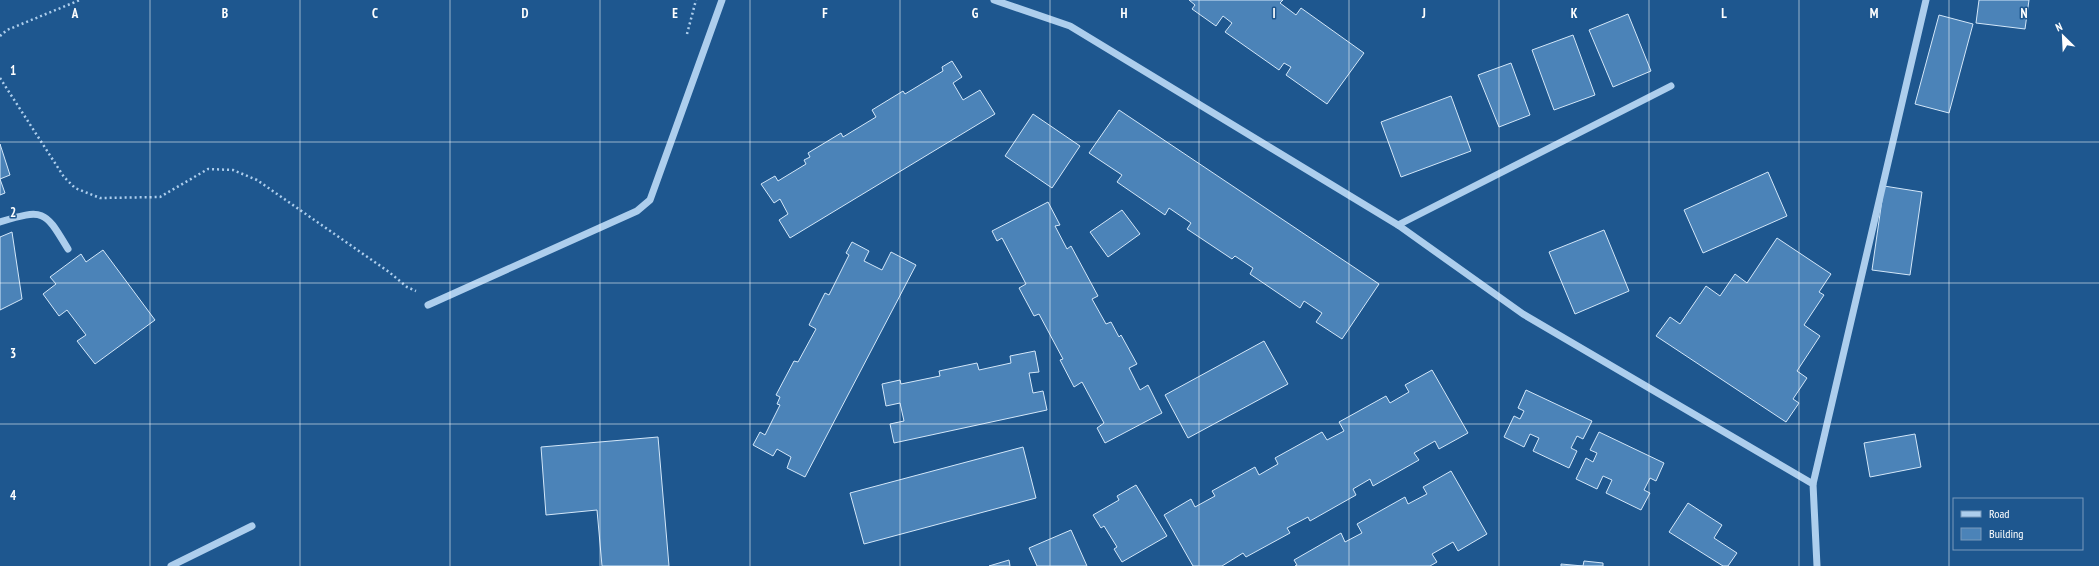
<svg xmlns="http://www.w3.org/2000/svg" width="2099" height="566" viewBox="0 0 2099 566" font-family="'PT Sans Narrow',sans-serif">
	<rect width="100%" height="100%" fill="#1e578f"/>
	<g fill="#4b83b8" stroke="#d3e7f9">
		<path d="M 1189,0 L 1283,0 L 1280,3 L 1296,15 L 1301,8 L 1364,53 L 1327,104 L 1286,75 L 1291,67 L 1284,63 L 1279,70 L 1225,32 L 1232,23 L 1223,16 L 1216,26 L 1192,9 L 1195,5 Z"/>
		<path d="M 1979,0 L 2029,0 L 2025,29 L 1976,23 Z"/>
		<path d="M 1628,14 L 1651,71 L 1613,87 L 1589,30 Z"/>
		<path d="M 1939,15 L 1973,24 L 1949,113 L 1915,104 Z"/>
		<path d="M 1573,35 L 1595,95 L 1554,110 L 1532,50 Z"/>
		<path d="M 952,61 L 962,77 L 953,83 L 963,100 L 980,90 L 995,114 L 790,238 L 779,220 L 788,214 L 780,199 L 774,203 L 761,184 L 775,176 L 778,181 L 806,164 L 804,160 L 810,157 L 808,153 L 841,133 L 843,137 L 876,117 L 872,110 L 903,91 L 905,94 L 943,71 L 942,67 Z"/>
		<path d="M 1511,63 L 1530,115 L 1499,127 L 1478,75 Z"/>
		<path d="M 1451,96 L 1471,151 L 1401,177 L 1381,122 Z"/>
		<path d="M 1119,110 L 1379,284 L 1342,339 L 1316,322 L 1322,313 L 1304,301 L 1300,308 L 1250,274 L 1253,268 L 1235,256 L 1232,259 L 1187,229 L 1191,223 L 1169,208 L 1165,215 L 1117,182 L 1122,175 L 1089,153 Z"/>
		<path d="M 1033,114 L 1080,146 L 1052,188 L 1005,156 Z"/>
		<path d="M 0,144 L 10,175 L 0,179 L 5,193 L 0,195 Z"/>
		<path d="M 1768,172 L 1787,216 L 1703,253 L 1684,210 Z"/>
		<path d="M 1884,186 L 1922,192 L 1910,275 L 1872,270 Z"/>
		<path d="M 1048,202 L 1060,225 L 1055,226 L 1067,249 L 1071,246 L 1098,296 L 1092,299 L 1106,324 L 1111,322 L 1119,337 L 1121,335 L 1137,364 L 1129,368 L 1140,390 L 1148,385 L 1162,413 L 1105,443 L 1097,428 L 1104,423 L 1082,382 L 1074,387 L 1060,360 L 1063,359 L 1039,314 L 1034,316 L 1019,288 L 1026,284 L 1002,238 L 997,241 L 992,231 Z"/>
		<path d="M 1122,210 L 1140,234 L 1108,257 L 1090,232 Z"/>
		<path d="M 1604,230 L 1629,291 L 1575,314 L 1549,252 Z"/>
		<path d="M 12,232 L 22,299 L 0,310 L 0,237 Z"/>
		<path d="M 1777,238 L 1831,274 L 1819,292 L 1824,295 L 1804,325 L 1820,336 L 1797,371 L 1807,378 L 1793,399 L 1799,403 L 1786,422 L 1656,336 L 1670,317 L 1680,324 L 1706,286 L 1720,296 L 1735,274 L 1747,283 Z"/>
		<path d="M 852,242 L 869,251 L 864,261 L 882,270 L 891,252 L 916,265 L 805,477 L 787,468 L 791,457 L 777,449 L 773,456 L 753,445 L 760,432 L 765,435 L 780,405 L 777,404 L 780,397 L 776,395 L 794,361 L 798,362 L 816,329 L 809,325 L 825,293 L 829,295 L 849,255 L 846,253 Z"/>
		<path d="M 103,250 L 155,320 L 95,364 L 77,341 L 86,335 L 67,310 L 59,316 L 43,294 L 56,284 L 50,277 L 81,254 L 86,262 Z"/>
		<path d="M 1264,341 L 1288,384 L 1188,438 L 1165,395 Z"/>
		<path d="M 1035,351 L 1039,372 L 1029,373 L 1033,393 L 1043,391 L 1047,410 L 894,443 L 890,424 L 904,421 L 900,403 L 886,406 L 882,384 L 900,380 L 901,384 L 940,376 L 939,371 L 977,363 L 979,370 L 1011,363 L 1010,356 Z"/>
		<path d="M 1432,370 L 1468,433 L 1439,449 L 1435,441 L 1414,453 L 1419,460 L 1373,486 L 1370,479 L 1353,489 L 1356,495 L 1310,521 L 1308,517 L 1287,528 L 1290,533 L 1246,557 L 1243,553 L 1222,566 L 1193,566 L 1164,515 L 1191,499 L 1195,507 L 1215,496 L 1212,491 L 1255,467 L 1259,475 L 1278,464 L 1275,458 L 1322,432 L 1327,440 L 1344,431 L 1339,422 L 1386,396 L 1390,403 L 1409,392 L 1405,385 Z"/>
		<path d="M 1526,390 L 1592,421 L 1583,439 L 1577,436 L 1571,448 L 1577,451 L 1569,468 L 1533,451 L 1539,438 L 1530,434 L 1524,447 L 1504,437 L 1514,416 L 1520,419 L 1524,411 L 1518,408 Z"/>
		<path d="M 1599,432 L 1664,463 L 1656,481 L 1650,478 L 1644,490 L 1650,493 L 1641,510 L 1606,493 L 1612,480 L 1603,476 L 1597,489 L 1576,479 L 1586,458 L 1593,462 L 1597,453 L 1590,450 Z"/>
		<path d="M 1915,434 L 1921,467 L 1870,477 L 1864,443 Z"/>
		<path d="M 658,437 L 669,566 L 602,566 L 597,510 L 546,515 L 541,447 Z"/>
		<path d="M 1023,447 L 1036,498 L 864,544 L 850,493 Z"/>
		<path d="M 1451,471 L 1487,534 L 1458,551 L 1453,542 L 1432,554 L 1437,562 L 1430,566 L 1295,566 L 1297,565 L 1294,560 L 1341,533 L 1345,542 L 1362,533 L 1357,524 L 1405,497 L 1408,504 L 1427,494 L 1423,487 Z"/>
		<path d="M 1136,485 L 1167,536 L 1122,562 L 1114,549 L 1117,547 L 1104,526 L 1101,528 L 1093,515 L 1119,500 L 1117,496 Z"/>
		<path d="M 1688,503 L 1722,525 L 1714,538 L 1737,553 L 1728,566 L 1723,566 L 1669,532 Z"/>
		<path d="M 1071,530 L 1087,566 L 1037,566 L 1029,548 Z"/>
		<path d="M 1009,560 L 1010,566 L 989,566 Z"/>
		<path d="M 1584,561 L 1603,563 L 1603,566 L 1561,566 L 1561,564 L 1583,566 Z"/>
	</g>
	<g fill="none" stroke-linecap="round" stroke-linejoin="round">
		<g stroke="#adceed" stroke-width="2.5" stroke-dasharray="2 3" stroke-linecap="butt">
			<path d="M 687,34 L 696,0"/>
			<path d="M 0,36 L 7,30 L 80,0"/>
			<path d="M 0,78 L 64,177 L 75,188 L 100,198 L 160,197 L 208,169 L 233,170 L 257,180 L 389,272 L 407,287 L 416,291"/>
		</g>
		<g stroke="#adceed" stroke-width="7">
			<path d="M 994,0 L 1070,26 L 1398,225 L 1523,314 L 1813,484 L 1817,566"/>
			<path d="M 0,222 C 45,208 45,211 68,249"/>
			<path d="M 1398,225 L 1671,86"/>
			<path d="M 428,305 L 637,211 L 650,200 L 722,0"/>
			<path d="M 1813,484 L 1926,0"/>
			<path d="M 171,566 L 252,526"/>
		</g>
	</g>
	<path fill="none" stroke="#fff" stroke-width="1" stroke-opacity="0.55" d="M 150,0 L 150,566M 300,0 L 300,566M 450,0 L 450,566M 600,0 L 600,566M 750,0 L 750,566M 900,0 L 900,566M 1050,0 L 1050,566M 1199,0 L 1199,566M 1349,0 L 1349,566M 1499,0 L 1499,566M 1649,0 L 1649,566M 1799,0 L 1799,566M 1949,0 L 1949,566M 0,142 L 2099,142M 0,283 L 2099,283M 0,424 L 2099,424"/>
	<g font-size="13" text-anchor="middle" font-weight="bold" fill="#fff" stroke="#1e578f" stroke-width="3" stroke-linejoin="round" paint-order="stroke">
		<text x="75" y="18">A</text>
		<text x="225" y="18">B</text>
		<text x="375" y="18">C</text>
		<text x="525" y="18">D</text>
		<text x="675" y="18">E</text>
		<text x="825" y="18">F</text>
		<text x="975" y="18">G</text>
		<text x="1124" y="18">H</text>
		<text x="1274" y="18">I</text>
		<text x="1424" y="18">J</text>
		<text x="1574" y="18">K</text>
		<text x="1724" y="18">L</text>
		<text x="1874" y="18">M</text>
		<text x="2024" y="18">N</text>
		<text x="13" y="75">1</text>
		<text x="13" y="217">2</text>
		<text x="13" y="358">3</text>
		<text x="13" y="500">4</text>
	</g>
	<rect x="1953" y="498" width="130" height="52" fill="#1e578f" stroke="#789abc"/>
	<rect x="1961" y="511" width="20" height="6" fill="#adceed" stroke="#789abc"/>
	<text x="1989" y="518" font-size="12" fill="#ffffff">Road</text>
	<rect x="1961" y="528" width="20" height="12" fill="#4b83b8" stroke="#789abc"/>
	<text x="1989" y="538" font-size="12" fill="#ffffff">Building</text>
	<g transform="translate(2063 36) rotate(336)" stroke="#1e578f" stroke-width="3" paint-order="stroke">
	<path d="M0-3L7 15L0 10L-7 15Z" fill="#ffffff"/>
	<text y="-6" font-size="11" font-weight="bold" text-anchor="middle" fill="#ffffff">N</text>
	</g>
</svg>
